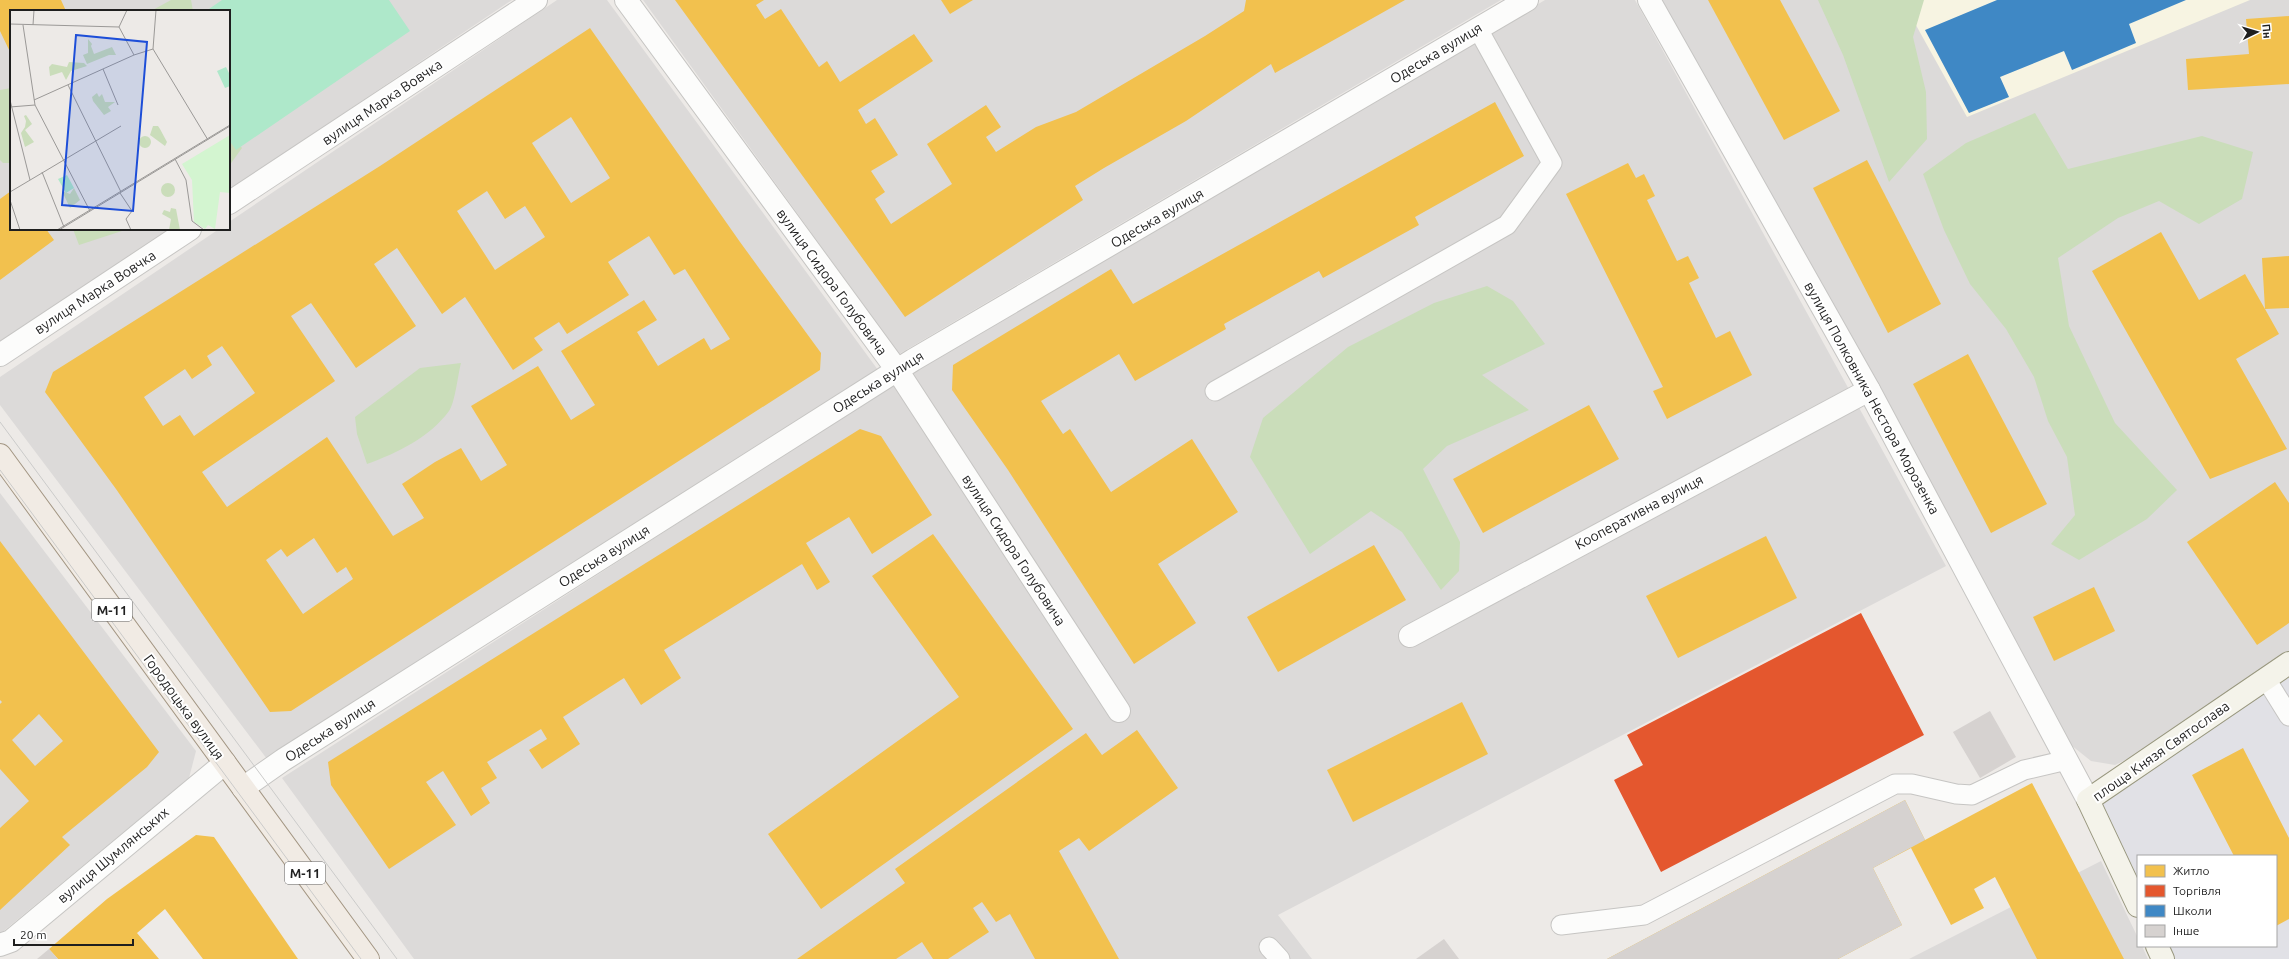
<svg xmlns="http://www.w3.org/2000/svg" width="2289" height="959" viewBox="0 0 2289 959" font-family="Ubuntu,sans-serif">
	<rect width="100%" height="100%" fill="#edeae7"/>
	<g fill="#dcdad9">
		<path d="M 0,0 L 512,0 L 229,190 L 229,11 L 11,11 L 11,229 L 170,229 L 0,343 Z"/>
		<path d="M 557,0 L 607,0 L 878,370 L 267,759 L 0,405 L 0,377 L 219,229 L 229,229 L 229,222 Z"/>
		<path d="M 643,0 L 1501,0 L 899,354 Z"/>
		<path d="M 1545,0 L 1635,0 L 1946,566 L 1278,915 L 1312,959 L 414,959 L 282,778 L 894,384 Z"/>
		<path d="M 1662,0 L 2289,0 L 2289,655 L 2148,749 L 2115,765 L 2091,761 L 2071,745 Z"/>
		<path d="M 0,493 L 196,751 L 189,778 L 0,934 Z"/>
		<path d="M 2101,861 L 2138,938 L 2138,946 L 2142,946 L 2148,959 L 1909,959 Z"/>
	</g>
	<path fill="#f7f4e2" d="M 1902,0 L 2250,0 L 1967,117 Z"/>
	<g fill="#caddba">
		<path d="M 171,0 L 191,0 L 193,11 L 151,11 Z"/>
		<path d="M 1818,0 L 1924,0 L 1913,37 L 1926,92 L 1927,139 L 1889,182 L 1843,55 Z"/>
		<path d="M 11,88 L 11,163 L 3,163 L 0,160 L 0,90 Z"/>
		<path d="M 2035,113 L 2068,169 L 2202,136 L 2253,152 L 2242,199 L 2199,224 L 2159,201 L 2118,218 L 2058,258 L 2069,326 L 2115,423 L 2177,490 L 2147,519 L 2079,560 L 2051,544 L 2075,515 L 2067,457 L 2048,421 L 2034,377 L 2006,329 L 1970,284 L 1944,230 L 1923,174 L 1966,143 Z"/>
		<path d="M 229,132 L 242,148 L 229,166 Z"/>
		<path d="M 73,229 L 128,229 L 79,245 Z"/>
		<path d="M 1487,286 L 1513,301 L 1545,344 L 1482,375 L 1529,410 L 1447,446 L 1423,469 L 1460,542 L 1459,571 L 1441,590 L 1402,532 L 1371,511 L 1310,554 L 1250,457 L 1263,418 L 1348,347 L 1434,303 Z"/>
		<path d="M 461,363 C 458,374 455,403 449,411 C 429,438 397,453 367,464 L 357,434 L 355,417 L 420,368 Z"/>
	</g>
	<path fill="#aee8ca" d="M 222,0 L 389,0 L 410,31 L 236,150 L 229,140 L 229,11 L 206,11 Z"/>
	<path fill="#e1e1e6" d="M 2289,663 L 2289,959 L 2163,959 L 2157,946 L 2276,946 L 2276,856 L 2138,856 L 2138,906 L 2088,800 Z"/>
	<g fill="#f2c14e" fill-rule="evenodd">
		<path d="M 0,0 L 61,0 L 66,11 L 11,11 L 11,54 L 0,31 Z"/>
		<path d="M 675,0 L 764,0 L 756,5 L 765,19 L 781,9 L 819,67 L 827,61 L 840,82 L 914,34 L 933,61 L 858,110 L 866,124 L 875,118 L 898,155 L 871,171 L 885,192 L 875,199 L 891,224 L 952,184 L 927,144 L 986,105 L 1001,127 L 986,137 L 996,152 L 1036,127 L 1076,112 L 1205,36 L 1244,11 L 1246,0 L 1405,0 L 1275,73 L 1271,64 L 1186,121 L 1104,168 L 1075,186 L 1083,200 L 905,317 Z"/>
		<path d="M 941,0 L 973,0 L 950,14 Z"/>
		<path d="M 1708,0 L 1780,0 L 1840,111 L 1784,140 Z"/>
		<path d="M 2289,16 L 2289,84 L 2188,90 L 2186,59 L 2249,54 L 2246,19 Z"/>
		<path d="M 590,28 L 740,242 L 821,353 L 820,370 L 291,711 L 270,712 L 116,489 L 45,392 L 53,372 L 380,166 ZM 571,117 L 610,178 L 571,203 L 532,143 ZM 487,191 L 505,219 L 525,206 L 545,237 L 495,270 L 457,211 ZM 649,236 L 674,275 L 685,269 L 730,339 L 711,350 L 704,338 L 658,366 L 637,332 L 657,320 L 644,300 L 561,351 L 595,405 L 571,420 L 538,366 L 471,406 L 507,465 L 481,481 L 461,448 L 435,462 L 402,484 L 424,518 L 393,536 L 327,437 L 227,507 L 202,472 L 335,381 L 291,316 L 311,303 L 356,368 L 416,326 L 374,264 L 397,248 L 442,314 L 465,297 L 513,370 L 543,350 L 534,338 L 559,322 L 567,334 L 629,295 L 608,262 ZM 222,346 L 255,393 L 194,436 L 180,415 L 163,426 L 144,397 L 185,369 L 192,379 L 212,365 L 207,356 ZM 314,538 L 337,573 L 346,567 L 353,579 L 303,614 L 266,560 L 281,549 L 287,557 Z"/>
		<path d="M 1495,102 L 1524,156 L 1415,217 L 1419,225 L 1323,278 L 1319,271 L 1224,324 L 1226,329 L 1135,381 L 1119,354 L 1041,401 L 1063,434 L 1070,429 L 1111,492 L 1192,439 L 1238,512 L 1158,564 L 1196,623 L 1134,664 L 1008,470 L 952,390 L 953,365 L 1111,269 L 1133,304 Z"/>
		<path d="M 1867,160 L 1941,304 L 1888,333 L 1813,188 Z"/>
		<path d="M 1628,163 L 1636,178 L 1644,174 L 1655,196 L 1647,200 L 1677,261 L 1688,256 L 1699,278 L 1689,283 L 1716,338 L 1730,331 L 1752,375 L 1667,419 L 1653,391 L 1663,387 L 1566,194 Z"/>
		<path d="M 11,191 L 11,229 L 46,229 L 54,240 L 0,280 L 0,199 Z"/>
		<path d="M 2161,232 L 2199,300 L 2245,274 L 2265,309 L 2262,258 L 2289,256 L 2289,308 L 2265,309 L 2279,334 L 2236,359 L 2287,449 L 2210,479 L 2092,271 Z"/>
		<path d="M 1968,354 L 2047,504 L 1991,533 L 1913,384 Z"/>
		<path d="M 1589,405 L 1619,459 L 1483,533 L 1453,479 Z"/>
		<path d="M 860,429 L 881,436 L 932,515 L 872,554 L 849,517 L 806,543 L 830,582 L 817,590 L 802,564 L 664,650 L 681,678 L 641,705 L 624,678 L 563,717 L 580,744 L 542,769 L 529,750 L 547,739 L 541,729 L 487,762 L 497,778 L 481,788 L 490,803 L 471,816 L 443,771 L 426,782 L 456,825 L 389,869 L 331,785 L 328,762 Z"/>
		<path d="M 2275,482 L 2289,503 L 2289,623 L 2257,645 L 2187,542 Z"/>
		<path d="M 933,534 L 1073,729 L 821,909 L 768,834 L 959,697 L 872,576 Z"/>
		<path d="M 1766,536 L 1797,598 L 1678,658 L 1646,596 Z"/>
		<path d="M 0,541 L 159,752 L 147,767 L 62,837 L 70,845 L 0,910 L 0,828 L 29,801 L 0,769 L 0,704 L 2,702 L 0,700 ZM 39,714 L 63,741 L 35,766 L 12,740 Z"/>
		<path d="M 1374,545 L 1406,600 L 1278,672 L 1247,617 Z"/>
		<path d="M 2094,587 L 2115,631 L 2054,661 L 2033,617 Z"/>
		<path d="M 1462,702 L 1488,754 L 1353,822 L 1327,770 Z"/>
		<path d="M 1137,730 L 1178,788 L 1089,851 L 1079,838 L 1059,851 L 1119,959 L 1035,959 L 1010,914 L 996,922 L 982,902 L 973,908 L 989,932 L 948,959 L 933,959 L 922,942 L 896,959 L 797,959 L 905,883 L 895,869 L 1086,733 L 1102,755 Z"/>
		<path d="M 2243,748 L 2289,838 L 2289,919 L 2276,926 L 2276,856 L 2234,856 L 2192,775 Z"/>
		<path d="M 2032,783 L 2124,959 L 2037,959 L 1995,877 L 1974,889 L 1984,908 L 1951,925 L 1911,848 L 1873,868 L 1902,925 L 1838,959 L 1607,959 L 1905,800 L 1925,840 Z"/>
		<path d="M 196,835 L 214,837 L 298,959 L 203,959 L 165,909 L 137,933 L 159,959 L 58,959 L 49,949 L 107,899 Z"/>
	</g>
	<path fill="#e4572e" d="M 1861,613 L 1924,735 L 1661,872 L 1614,780 L 1643,765 L 1627,735 Z"/>
	<path fill="#3f88c5" d="M 1997,0 L 2186,0 L 2129,24 L 2136,43 L 2072,70 L 2064,51 L 2000,77 L 2009,97 L 1969,113 L 1925,30 Z"/>
	<g fill="#d6d2d0">
		<path d="M 1990,711 L 2016,757 L 1980,778 L 1953,732 Z"/>
		<path d="M 1905,800 L 1925,840 L 1873,868 L 1902,925 L 1838,959 L 1607,959 Z"/>
		<path d="M 1444,939 L 1459,959 L 1416,959 Z"/>
		<path d="M 49,949 L 58,959 L 37,959 Z"/>
	</g>
	<g fill="none" stroke-linecap="round" stroke-linejoin="round">
		<g stroke="#c6c5c3" stroke-width="21">
			<g id="lane">
				<path d="M 1215,391 L 1507,225 L 1552,163 L 1478,29"/>
				<path d="M 2266,679 L 2289,716"/>
				<path d="M 1561,925 L 1644,915 L 1895,784 L 1912,784 L 1956,794 L 1972,795 L 2024,770 L 2067,760"/>
				<path d="M 1269,947 L 1280,959"/>
			</g>
		</g>
		<g stroke="#c6c5c3" stroke-width="24">
			<g id="street">
				<path d="M 626,0 L 897,370 L 1119,711"/>
				<path d="M 1649,0 L 1869,390 L 2088,800"/>
				<path d="M 229,203 L 536,0"/>
				<path d="M 0,355 L 190,229"/>
				<path d="M 1410,636 L 1869,390"/>
				<path d="M 243,788 L 283,760 L 913,360 L 1527,0"/>
				<path d="M 0,945 L 11,941 L 225,763"/>
			</g>
		</g>
		<g stroke="#98977e" stroke-width="24">
			<g id="secondary">
				<path d="M 2138,906 L 2088,800 L 2289,663"/>
				<path d="M 2157,946 L 2163,959"/>
			</g>
		</g>
		<g stroke="#a39683" stroke-width="24">
			<path id="primary" d="M 0,455 L 368,959"/>
		</g>
		<use href="#lane" stroke="#fcfcfb" stroke-width="19"/>
		<use href="#street" stroke="#fcfcfb" stroke-width="22"/>
		<use href="#secondary" stroke="#f4f3ea" stroke-width="22"/>
		<use href="#primary" stroke="#f1ebe4" stroke-width="22"/>
		<g stroke="#cbcbca" stroke-width="1">
			<path d="M 0,422 L 397,959"/>
			<path d="M 0,470 L 361,959"/>
		</g>
	</g>
	<g text-anchor="middle" dominant-baseline="central" stroke-width="4" stroke-linejoin="round" paint-order="stroke">
		<g fill="#fff" stroke="#626262" stroke-width="1">
			<rect x="92" y="599" width="40" height="22" rx="3"/>
			<rect x="285" y="862" width="40" height="22" rx="3"/>
		</g>
		<g font-size="13" font-weight="bold" fill="#1f1f1f">
			<text x="112" y="610">М-11</text>
			<text x="305" y="873">М-11</text>
		</g>
		<g font-size="14" fill="#1f1f1f" stroke="#fff">
			<text transform="translate(1436 53) rotate(-31)">Одеська вулиця</text>
			<text transform="translate(382 102) rotate(-34)">вулиця Марка Вовчка</text>
			<text transform="translate(1157 218) rotate(-30)">Одеська вулиця</text>
			<text transform="translate(832 282) rotate(54)">вулиця Сидора Голубовича</text>
			<text transform="translate(95 292) rotate(-33)">вулиця Марка Вовчка</text>
			<text transform="translate(878 382) rotate(-32)">Одеська вулиця</text>
			<text transform="translate(1872 398) rotate(61)">вулиця Полковника Нестора Морозенка</text>
			<text transform="translate(1639 512) rotate(-28)">Кооперативна вулиця</text>
			<text transform="translate(1014 550) rotate(57)">вулиця Сидора Голубовича</text>
			<text transform="translate(604 556) rotate(-32)">Одеська вулиця</text>
			<text transform="translate(184 707) rotate(54)">Городоцька вулиця</text>
			<text transform="translate(330 730) rotate(-33)">Одеська вулиця</text>
			<text transform="translate(2161 751) rotate(-35)">площа Князя Святослава</text>
			<text transform="translate(113 855) rotate(-40)">вулиця Шумлянських</text>
		</g>
	</g>
	<g transform="translate(10 10)">
		<rect width="220" height="220" fill="#edeae7"/>
		<path d="M 78,29 L 82,34 L 81,36 L 84,44 L 102,37 L 106,45 L 99,45 L 77,54 L 73,45 L 78,43 ZM 59,52 L 74,53 L 77,56 L 61,61 L 56,70 L 52,62 L 40,66 L 39,57 L 42,54 L 57,57 ZM 87,83 L 89,87 L 92,84 L 95,92 L 105,92 L 98,97 L 101,101 L 94,105 L 83,91 L 82,87 ZM 16,105 L 22,114 L 15,120 L 24,132 L 15,137 L 11,123 L 15,117 L 16,111 L 14,106 ZM 143,116 L 148,116 L 150,119 L 157,132 L 155,136 L 140,125 ZM129 132a6 6 0 1 1 12 0a6 6 0 1 1-12 0ZM151 180a7 7 0 1 1 14 0a7 7 0 1 1-14 0ZM 64,178 L 70,190 L 60,198 L 52,181 L 60,184 ZM 161,198 L 166,199 L 170,220 L 159,220 L 161,209 L 152,204 L 154,200 L 160,202 Z" fill="#caddba"/>
		<path d="M 220,125 L 220,183 L 210,182 L 205,219 L 198,215 L 195,219 L 184,212 L 182,170 L 172,154 Z" fill="#d3f5d0"/>
		<path d="M 216,57 L 220,65 L 220,76 L 215,78 L 207,61 ZM 57,165 L 64,178 L 56,183 L 48,169 Z" fill="#aee8ca"/>
		<path fill="none" stroke="#9b9997" stroke-width="1" d="M 117,0 L 109,17 L 124,45 L 143,39M 146,0 L 143,39 L 198,130M 0,14 L 109,17M 13,15 L 25,95 L 80,201M 23,15 L 24,0M 93,59 L 108,95M 58,75 L 111,182M 0,90 L 20,170M 24,90 L 124,45M 0,97 L 25,95M 165,149 L 176,170 L 182,211 L 194,220M 32,162 L 54,217M 0,182 L 111,116M 110,183 L 122,201 L 116,209 L 121,220M 0,190 L 10,220M 47,220 L 220,115M 49,220 L 220,116"/>
		<path fill="#1d4ed8" fill-opacity="0.15" stroke="#1d4ed8" stroke-width="2" d="M 66,25 L 137,32 L 123,201 L 52,195 Z"/>
		<rect width="220" height="220" fill="none" stroke="#1f1f1f" stroke-width="2"/>
	</g>
	<rect x="2137" y="855" width="140" height="92" fill="#ffffff" stroke="#a5a5a5"/>
	<rect x="2145" y="865" width="20" height="12" fill="#f2c14e" stroke="#a5a5a5"/>
	<text x="2173" y="875" font-size="12" fill="#1f1f1f">Житло</text>
	<rect x="2145" y="885" width="20" height="12" fill="#e4572e" stroke="#a5a5a5"/>
	<text x="2173" y="895" font-size="12" fill="#1f1f1f">Торгівля</text>
	<rect x="2145" y="905" width="20" height="12" fill="#3f88c5" stroke="#a5a5a5"/>
	<text x="2173" y="915" font-size="12" fill="#1f1f1f">Школи</text>
	<rect x="2145" y="925" width="20" height="12" fill="#d6d2d0" stroke="#a5a5a5"/>
	<text x="2173" y="935" font-size="12" fill="#1f1f1f">Інше</text>
	<g transform="translate(2257 32) rotate(85)" stroke="#ffffff" stroke-width="3" paint-order="stroke">
	<path d="M0-3L7 15L0 10L-7 15Z" fill="#1f1f1f"/>
	<text y="-6" font-size="11" font-weight="bold" text-anchor="middle" fill="#1f1f1f">Пн</text>
	</g>
	<path d="M14 939v6h119v-6" fill="none" stroke="#1f1f1f" stroke-width="2"/>
	<text x="20" y="939" font-size="12" fill="#1f1f1f" stroke="#ffffff" stroke-width="3" paint-order="stroke">20 m</text>
</svg>
